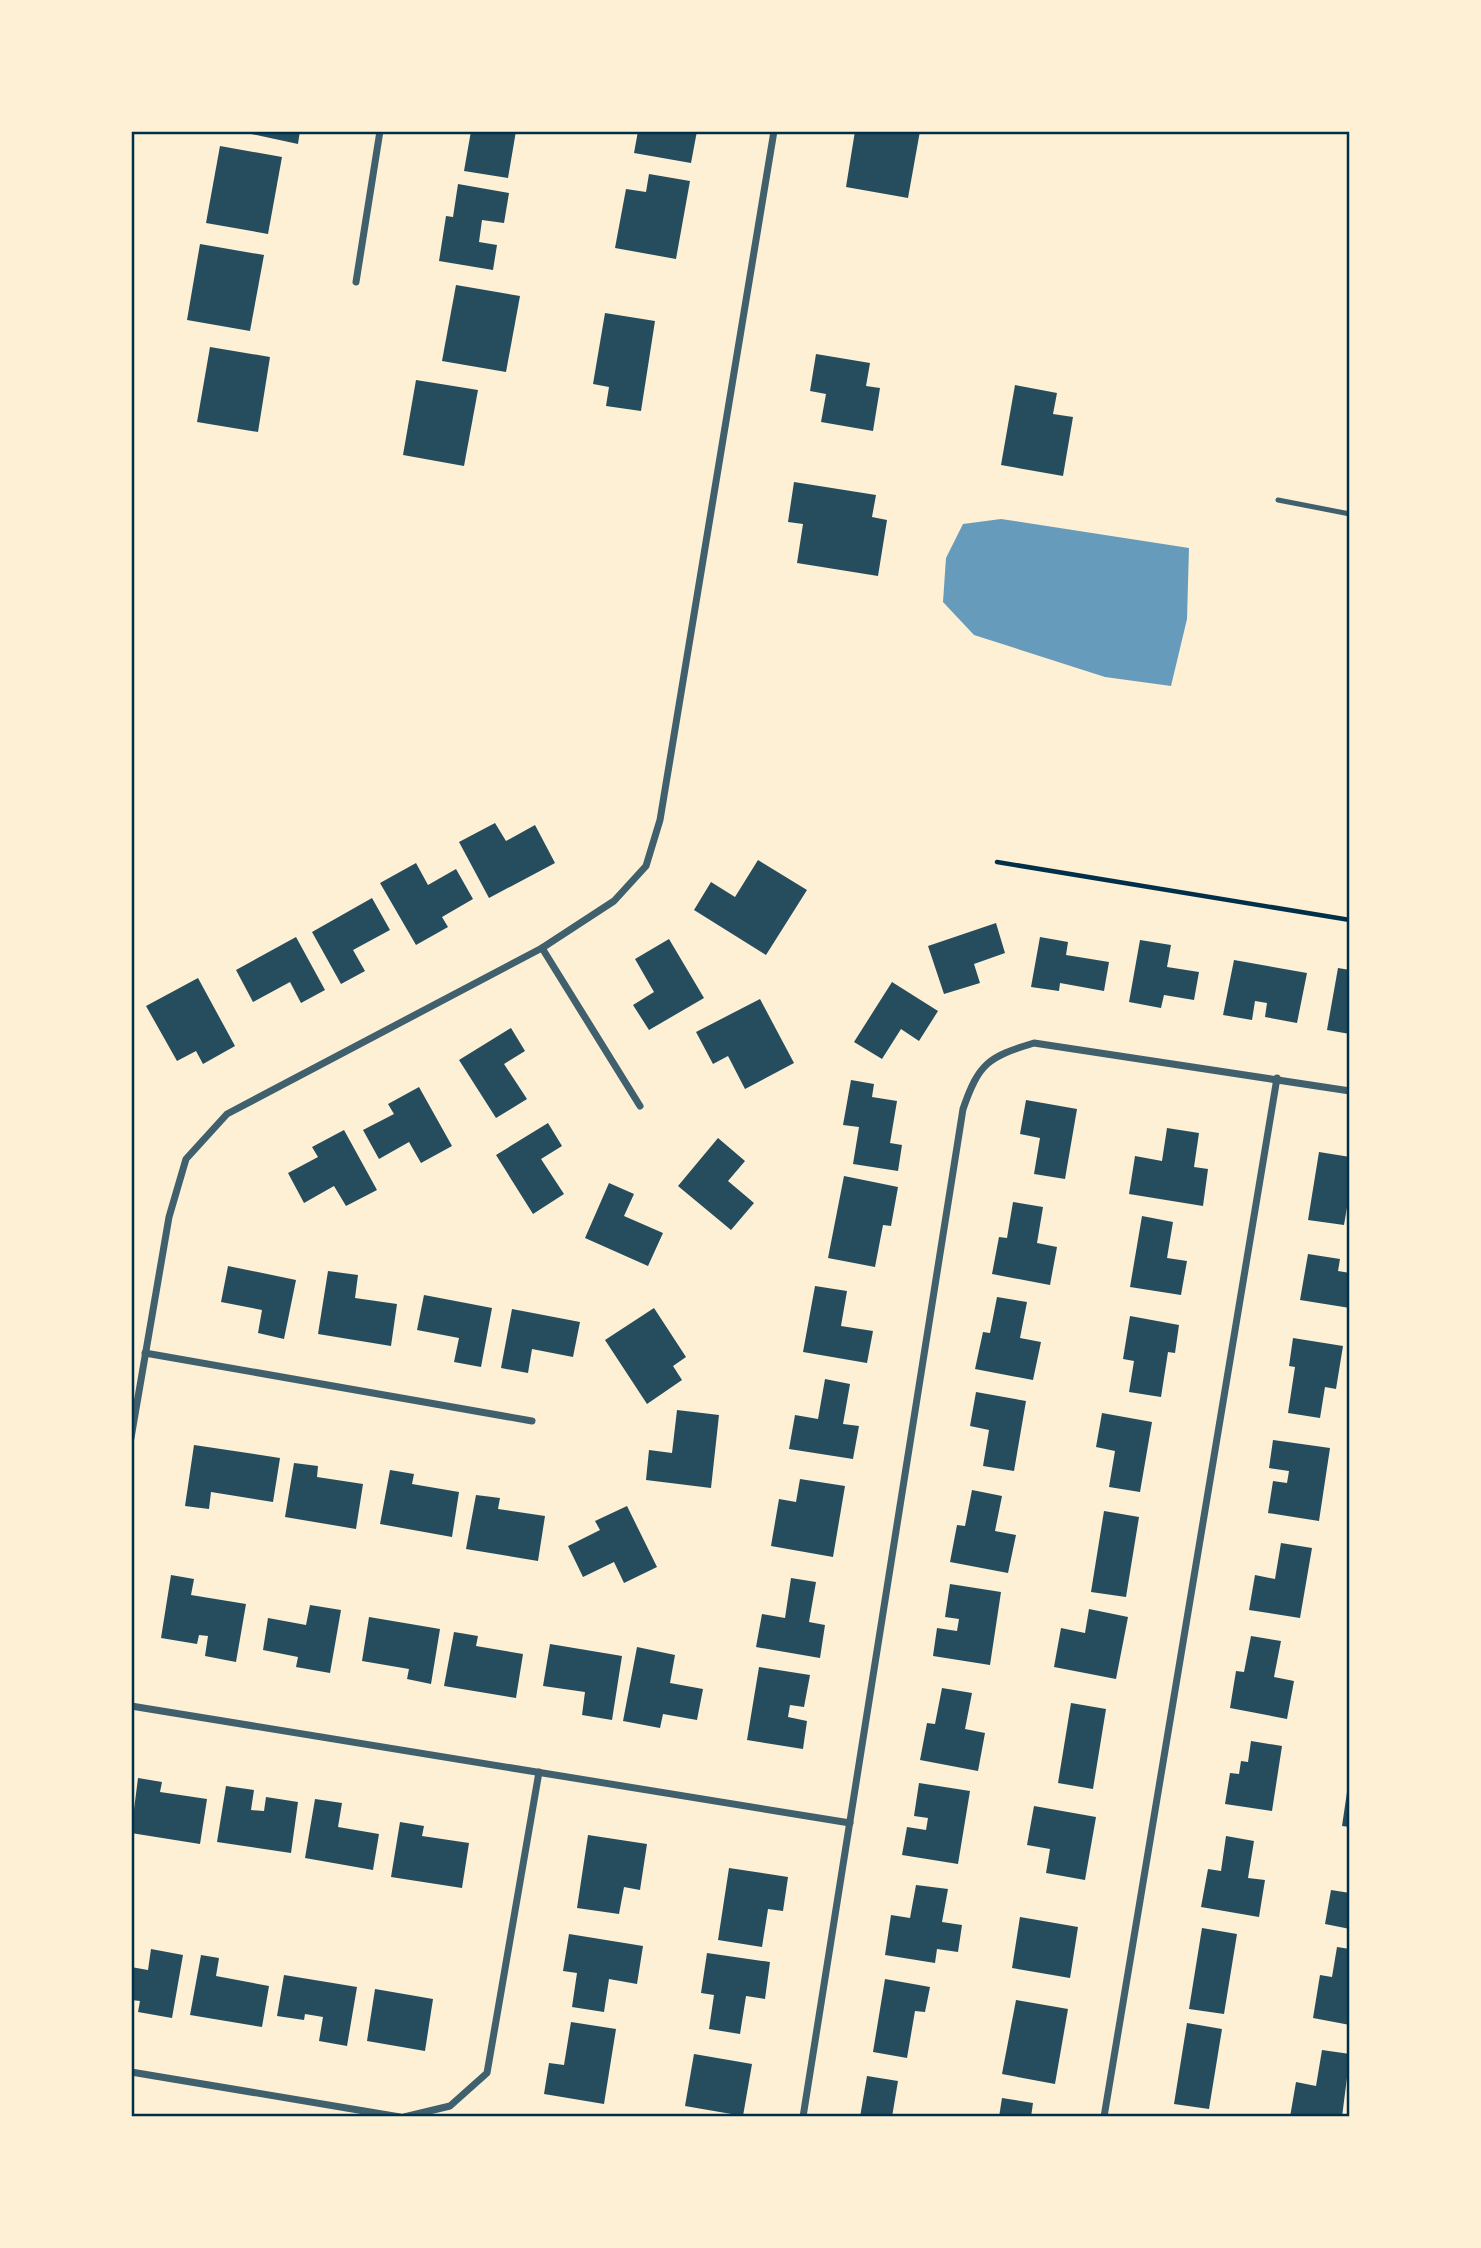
<svg xmlns="http://www.w3.org/2000/svg" width="1481" height="2248" viewBox="0 0 1481 2248" font-family="'Public Sans',sans-serif">
	<rect width="100%" height="100%" fill="#fdf0d5"/>
	<path fill="#669bbc" d="M 1001,519 L 1189,548 L 1187,619 L 1171,686 L 1105,677 L 974,635 L 943,602 L 946,558 L 963,524 Z"/>
	<g fill="#264d5e">
		<path d="M 237,131 L 300,131 L 298,144 Z"/>
		<path d="M 471,131 L 516,131 L 508,178 L 464,171 Z"/>
		<path d="M 638,131 L 697,131 L 691,163 L 634,153 Z"/>
		<path d="M 855,131 L 920,131 L 908,198 L 846,187 Z"/>
		<path d="M 220,146 L 282,157 L 268,234 L 206,223 Z"/>
		<path d="M 649,174 L 690,181 L 676,259 L 615,248 L 626,189 L 646,192 Z"/>
		<path d="M 458,184 L 509,193 L 504,223 L 482,220 L 479,242 L 497,245 L 493,270 L 439,261 L 446,216 L 453,217 Z"/>
		<path d="M 200,244 L 264,255 L 250,331 L 187,320 Z"/>
		<path d="M 456,285 L 520,296 L 506,372 L 442,361 Z"/>
		<path d="M 605,313 L 655,321 L 641,411 L 606,406 L 609,387 L 593,384 Z"/>
		<path d="M 210,347 L 270,357 L 258,432 L 197,422 Z"/>
		<path d="M 816,354 L 870,363 L 866,386 L 880,388 L 873,431 L 821,422 L 826,394 L 810,391 Z"/>
		<path d="M 416,380 L 478,390 L 464,466 L 403,455 Z"/>
		<path d="M 1015,385 L 1057,393 L 1053,414 L 1073,417 L 1063,476 L 1001,465 Z"/>
		<path d="M 794,482 L 876,495 L 872,517 L 887,520 L 878,576 L 797,563 L 803,524 L 788,522 Z"/>
		<path d="M 495,823 L 506,841 L 535,825 L 555,863 L 489,898 L 459,842 Z"/>
		<path d="M 758,860 L 807,890 L 766,955 L 694,910 L 711,882 L 735,897 Z"/>
		<path d="M 416,863 L 428,885 L 456,869 L 473,899 L 442,917 L 448,927 L 416,945 L 380,883 Z"/>
		<path d="M 372,898 L 390,930 L 353,950 L 365,971 L 341,984 L 312,932 Z"/>
		<path d="M 996,923 L 1005,953 L 974,964 L 980,983 L 944,994 L 928,946 Z"/>
		<path d="M 296,937 L 325,990 L 301,1003 L 290,982 L 253,1002 L 236,970 Z"/>
		<path d="M 1040,937 L 1068,942 L 1066,955 L 1109,962 L 1104,991 L 1060,983 L 1059,991 L 1031,987 Z"/>
		<path d="M 669,939 L 704,998 L 649,1030 L 633,1005 L 654,992 L 635,959 Z"/>
		<path d="M 1140,940 L 1171,945 L 1167,967 L 1199,972 L 1194,1000 L 1164,995 L 1161,1008 L 1129,1002 Z"/>
		<path d="M 1234,960 L 1307,973 L 1297,1023 L 1265,1017 L 1267,1003 L 1255,1001 L 1252,1020 L 1223,1015 Z"/>
		<path d="M 1338,968 L 1350,970 L 1350,1034 L 1327,1030 Z"/>
		<path d="M 198,978 L 235,1046 L 203,1064 L 196,1051 L 177,1061 L 146,1006 Z"/>
		<path d="M 892,982 L 938,1011 L 919,1041 L 901,1029 L 882,1059 L 854,1042 Z"/>
		<path d="M 760,999 L 794,1063 L 745,1089 L 728,1056 L 713,1064 L 696,1032 Z"/>
		<path d="M 511,1028 L 525,1051 L 504,1064 L 527,1099 L 496,1118 L 459,1060 Z"/>
		<path d="M 851,1080 L 874,1084 L 872,1097 L 897,1101 L 890,1143 L 902,1145 L 898,1171 L 853,1164 L 859,1127 L 843,1125 Z"/>
		<path d="M 419,1087 L 452,1146 L 421,1163 L 409,1142 L 379,1159 L 363,1130 L 394,1114 L 388,1104 Z"/>
		<path d="M 1026,1100 L 1077,1109 L 1065,1179 L 1034,1174 L 1040,1138 L 1020,1134 Z"/>
		<path d="M 548,1123 L 562,1146 L 541,1159 L 564,1194 L 533,1214 L 496,1155 Z"/>
		<path d="M 1167,1128 L 1199,1133 L 1194,1167 L 1208,1169 L 1203,1206 L 1129,1194 L 1135,1156 L 1162,1161 Z"/>
		<path d="M 344,1130 L 377,1190 L 346,1206 L 334,1186 L 304,1203 L 288,1173 L 318,1157 L 312,1147 Z"/>
		<path d="M 718,1138 L 745,1161 L 728,1181 L 754,1203 L 731,1230 L 678,1186 Z"/>
		<path d="M 1319,1152 L 1350,1157 L 1350,1190 L 1344,1225 L 1308,1220 Z"/>
		<path d="M 844,1176 L 898,1187 L 891,1226 L 883,1225 L 875,1267 L 828,1258 Z"/>
		<path d="M 609,1183 L 634,1194 L 624,1216 L 663,1233 L 648,1266 L 585,1238 Z"/>
		<path d="M 1013,1202 L 1043,1207 L 1037,1243 L 1057,1247 L 1050,1285 L 992,1274 L 999,1237 L 1007,1238 Z"/>
		<path d="M 1142,1216 L 1173,1222 L 1167,1258 L 1187,1261 L 1181,1295 L 1130,1287 Z"/>
		<path d="M 1308,1254 L 1340,1259 L 1338,1271 L 1350,1273 L 1350,1308 L 1300,1300 Z"/>
		<path d="M 228,1266 L 296,1280 L 284,1339 L 258,1333 L 262,1310 L 221,1302 Z"/>
		<path d="M 328,1271 L 358,1275 L 355,1298 L 397,1304 L 391,1346 L 318,1334 Z"/>
		<path d="M 815,1286 L 847,1291 L 841,1326 L 873,1331 L 867,1363 L 803,1352 Z"/>
		<path d="M 424,1295 L 492,1308 L 481,1367 L 454,1362 L 459,1338 L 417,1330 Z"/>
		<path d="M 997,1297 L 1027,1302 L 1020,1338 L 1041,1342 L 1033,1380 L 975,1369 L 983,1332 L 990,1333 Z"/>
		<path d="M 654,1308 L 686,1357 L 673,1366 L 682,1380 L 647,1404 L 605,1340 Z"/>
		<path d="M 512,1309 L 580,1322 L 573,1357 L 532,1349 L 528,1373 L 501,1368 Z"/>
		<path d="M 1130,1316 L 1179,1325 L 1175,1353 L 1168,1352 L 1161,1397 L 1129,1392 L 1134,1361 L 1123,1359 Z"/>
		<path d="M 1293,1338 L 1343,1346 L 1336,1389 L 1325,1387 L 1320,1418 L 1288,1413 L 1295,1367 L 1289,1366 Z"/>
		<path d="M 825,1379 L 850,1384 L 843,1424 L 859,1426 L 853,1459 L 789,1449 L 795,1415 L 818,1419 Z"/>
		<path d="M 976,1392 L 1026,1401 L 1014,1471 L 983,1466 L 989,1430 L 970,1426 Z"/>
		<path d="M 677,1410 L 719,1415 L 711,1488 L 646,1480 L 649,1450 L 672,1453 Z"/>
		<path d="M 1102,1413 L 1152,1422 L 1140,1492 L 1109,1487 L 1115,1451 L 1096,1447 Z"/>
		<path d="M 1273,1440 L 1330,1448 L 1319,1521 L 1268,1513 L 1273,1481 L 1287,1483 L 1289,1471 L 1269,1468 Z"/>
		<path d="M 194,1445 L 280,1458 L 273,1502 L 211,1492 L 209,1509 L 185,1506 Z"/>
		<path d="M 294,1463 L 318,1466 L 317,1477 L 363,1484 L 356,1529 L 285,1517 Z"/>
		<path d="M 390,1470 L 414,1474 L 412,1484 L 459,1492 L 452,1537 L 380,1524 Z"/>
		<path d="M 800,1479 L 845,1486 L 833,1557 L 771,1546 L 779,1499 L 796,1502 Z"/>
		<path d="M 972,1490 L 1002,1496 L 995,1531 L 1016,1535 L 1008,1573 L 950,1562 L 957,1525 L 965,1526 Z"/>
		<path d="M 476,1495 L 500,1498 L 498,1509 L 545,1516 L 538,1561 L 466,1549 Z"/>
		<path d="M 627,1506 L 657,1567 L 624,1583 L 614,1562 L 583,1577 L 568,1546 L 600,1530 L 595,1521 Z"/>
		<path d="M 1104,1511 L 1139,1517 L 1126,1597 L 1091,1592 Z"/>
		<path d="M 1281,1543 L 1312,1548 L 1300,1618 L 1249,1610 L 1255,1575 L 1275,1579 Z"/>
		<path d="M 171,1575 L 194,1579 L 191,1595 L 246,1604 L 236,1662 L 205,1656 L 208,1636 L 199,1635 L 197,1644 L 161,1638 Z"/>
		<path d="M 791,1578 L 816,1582 L 809,1622 L 825,1625 L 820,1658 L 756,1647 L 762,1614 L 785,1618 Z"/>
		<path d="M 950,1584 L 1001,1592 L 990,1665 L 933,1656 L 937,1628 L 957,1631 L 959,1619 L 945,1617 Z"/>
		<path d="M 310,1605 L 341,1610 L 330,1673 L 296,1667 L 298,1657 L 263,1650 L 268,1618 L 306,1625 Z"/>
		<path d="M 1089,1609 L 1128,1617 L 1116,1679 L 1054,1667 L 1061,1628 L 1085,1633 Z"/>
		<path d="M 369,1617 L 440,1629 L 431,1684 L 407,1679 L 409,1669 L 362,1661 Z"/>
		<path d="M 454,1632 L 478,1636 L 476,1646 L 523,1654 L 516,1698 L 444,1686 Z"/>
		<path d="M 1251,1636 L 1281,1641 L 1274,1677 L 1294,1681 L 1287,1719 L 1230,1708 L 1236,1671 L 1244,1672 Z"/>
		<path d="M 550,1644 L 622,1656 L 612,1720 L 582,1715 L 585,1692 L 543,1686 Z"/>
		<path d="M 637,1647 L 675,1655 L 670,1683 L 703,1689 L 697,1720 L 663,1714 L 660,1728 L 623,1721 Z"/>
		<path d="M 759,1667 L 810,1675 L 804,1707 L 790,1705 L 788,1717 L 807,1721 L 803,1749 L 747,1740 Z"/>
		<path d="M 942,1688 L 972,1693 L 965,1729 L 985,1733 L 978,1771 L 920,1760 L 927,1723 L 935,1724 Z"/>
		<path d="M 1071,1703 L 1106,1709 L 1093,1789 L 1058,1783 Z"/>
		<path d="M 1251,1741 L 1282,1746 L 1272,1811 L 1225,1804 L 1230,1773 L 1239,1774 L 1241,1761 L 1248,1762 Z"/>
		<path d="M 138,1778 L 162,1782 L 160,1792 L 207,1799 L 200,1844 L 131,1833 Z"/>
		<path d="M 919,1783 L 970,1791 L 958,1864 L 902,1855 L 907,1827 L 926,1830 L 928,1818 L 914,1816 Z"/>
		<path d="M 226,1786 L 254,1790 L 251,1810 L 264,1811 L 266,1797 L 298,1802 L 291,1853 L 217,1842 Z"/>
		<path d="M 1347,1792 L 1350,1792 L 1350,1827 L 1342,1826 Z"/>
		<path d="M 315,1799 L 342,1803 L 338,1827 L 379,1834 L 373,1870 L 305,1858 Z"/>
		<path d="M 1034,1806 L 1096,1817 L 1085,1880 L 1046,1873 L 1050,1849 L 1027,1845 Z"/>
		<path d="M 400,1822 L 424,1826 L 422,1836 L 469,1843 L 462,1888 L 391,1877 Z"/>
		<path d="M 588,1835 L 647,1844 L 640,1890 L 624,1887 L 619,1914 L 577,1908 Z"/>
		<path d="M 1226,1836 L 1254,1841 L 1248,1878 L 1265,1880 L 1259,1917 L 1201,1907 L 1208,1869 L 1221,1871 Z"/>
		<path d="M 729,1868 L 788,1877 L 783,1911 L 768,1909 L 762,1947 L 718,1940 Z"/>
		<path d="M 916,1885 L 948,1889 L 942,1922 L 962,1925 L 958,1952 L 937,1949 L 935,1963 L 885,1955 L 891,1915 L 910,1918 Z"/>
		<path d="M 1331,1890 L 1350,1893 L 1350,1929 L 1325,1924 Z"/>
		<path d="M 1020,1917 L 1078,1927 L 1070,1978 L 1012,1968 Z"/>
		<path d="M 1202,1928 L 1237,1934 L 1224,2014 L 1189,2009 Z"/>
		<path d="M 569,1934 L 643,1946 L 637,1984 L 609,1979 L 604,2012 L 572,2007 L 577,1973 L 563,1971 Z"/>
		<path d="M 1337,1947 L 1350,1949 L 1350,2025 L 1313,2018 L 1320,1975 L 1332,1977 Z"/>
		<path d="M 151,1949 L 183,1955 L 172,2018 L 138,2012 L 140,2001 L 131,2000 L 131,1967 L 148,1970 Z"/>
		<path d="M 707,1953 L 770,1962 L 765,1999 L 746,1996 L 740,2034 L 709,2029 L 714,1995 L 701,1993 Z"/>
		<path d="M 201,1955 L 219,1958 L 216,1976 L 269,1986 L 262,2027 L 190,2015 Z"/>
		<path d="M 284,1975 L 357,1987 L 347,2046 L 319,2041 L 323,2017 L 305,2014 L 304,2020 L 277,2016 Z"/>
		<path d="M 885,1979 L 930,1987 L 925,2012 L 915,2011 L 907,2058 L 873,2052 Z"/>
		<path d="M 375,1989 L 433,1999 L 425,2051 L 367,2041 Z"/>
		<path d="M 1016,2000 L 1068,2009 L 1055,2084 L 1002,2074 Z"/>
		<path d="M 571,2022 L 616,2029 L 604,2104 L 544,2094 L 549,2063 L 564,2065 Z"/>
		<path d="M 1187,2023 L 1222,2029 L 1209,2109 L 1174,2104 Z"/>
		<path d="M 1322,2050 L 1350,2054 L 1342,2117 L 1290,2117 L 1296,2082 L 1316,2086 Z"/>
		<path d="M 694,2054 L 752,2064 L 743,2116 L 685,2106 Z"/>
		<path d="M 867,2076 L 898,2081 L 892,2117 L 860,2117 Z"/>
		<path d="M 1002,2098 L 1033,2103 L 1031,2117 L 999,2117 Z"/>
	</g>
	<g fill="none" stroke-linecap="round" stroke-linejoin="round">
		<path stroke="#003049" stroke-width="4.5" d="M 997,862 L 1350,920"/>
		<path stroke="#3f606c" stroke-width="5" d="M 1278,500 L 1350,514"/>
		<g stroke="#3f606c" stroke-width="7">
			<path d="M 356,282 L 380,131"/>
			<path d="M 542,948 L 640,1106"/>
			<path d="M 145,1353 L 532,1421"/>
			<path d="M 131,1438 L 169,1217 L 186,1159 L 227,1114 L 542,948 L 614,901 L 646,866 L 660,820 L 774,131"/>
			<path d="M 131,1706 L 850,1823"/>
			<path d="M 131,2072 L 400,2117"/>
			<path d="M 404,2117 L 450,2106 L 487,2073 L 539,1772"/>
			<path d="M 803,2117 L 963,1109 C 979,1063 988,1057 1034,1043 L 1350,1091"/>
			<path d="M 1104,2117 L 1277,1078"/>
		</g>
	</g>
	<rect width="1481" height="2248" fill="none" stroke="#fdf0d5" stroke-width="266"/>
	<rect x="133" y="133" width="1215" height="1982" fill="none" stroke="#003049" stroke-width="2.5"/>
</svg>
